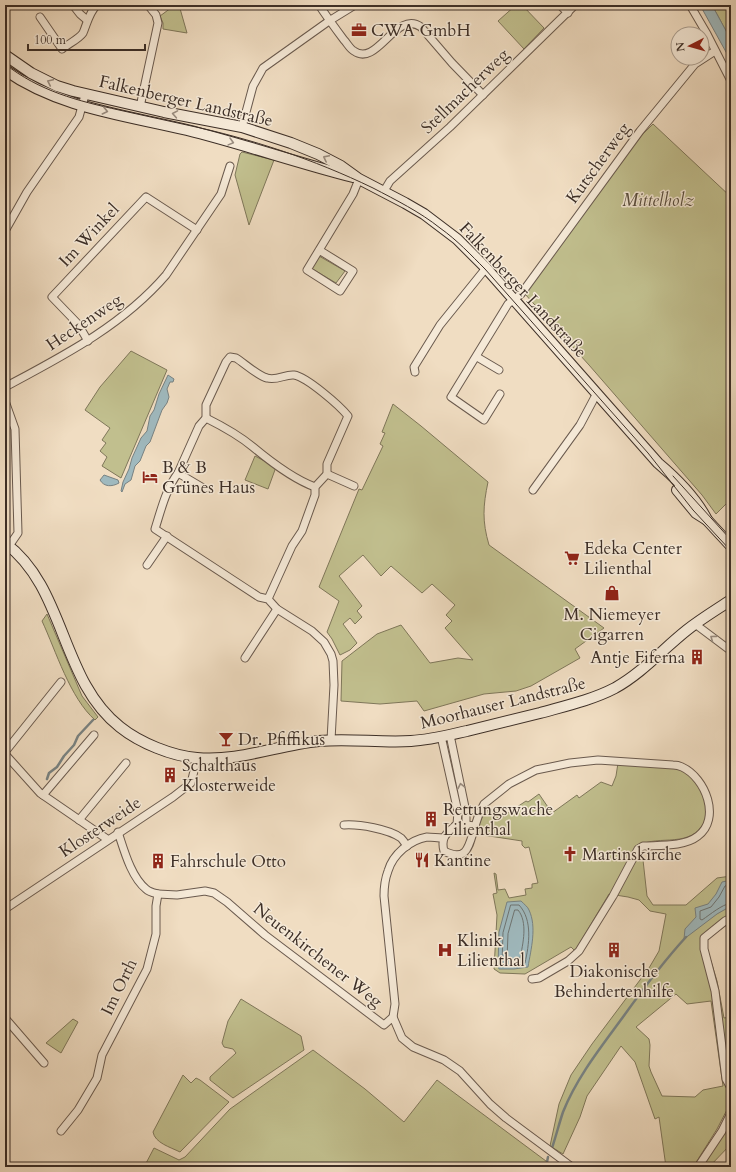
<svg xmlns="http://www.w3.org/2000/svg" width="736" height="1172" viewBox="0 0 736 1172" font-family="Cardo,serif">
	<rect width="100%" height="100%" fill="#f0ddc2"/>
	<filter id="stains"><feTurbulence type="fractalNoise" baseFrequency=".005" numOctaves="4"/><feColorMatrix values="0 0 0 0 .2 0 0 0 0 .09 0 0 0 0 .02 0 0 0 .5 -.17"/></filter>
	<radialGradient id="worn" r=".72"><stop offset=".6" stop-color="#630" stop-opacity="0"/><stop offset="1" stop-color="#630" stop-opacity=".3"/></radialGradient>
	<g fill="#c1bf8e" stroke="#7f775a" fill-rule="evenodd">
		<path d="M 175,5 L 179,5 L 187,33 L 163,29 L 163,23 L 160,16 Z"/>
		<path d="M 516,5 L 522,5 L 544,28 L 524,49 L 498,21 Z"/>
		<path d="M 712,5 L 731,5 L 731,40 Z"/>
		<path d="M 653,124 L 731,197 L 731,499 L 716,514 L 702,495 L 589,365 L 525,294 L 640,137 Z"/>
		<path d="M 242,152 L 274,160 L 249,225 L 235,175 L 240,154 Z"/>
		<path d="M 319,256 L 345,271 L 336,283 L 311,268 Z"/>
		<path d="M 131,351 L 167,370 L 121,478 L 102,466 L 107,457 L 100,451 L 106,443 L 102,440 L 110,428 L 85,410 L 100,387 Z"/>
		<path d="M 393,404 L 421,426 L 488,482 C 483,506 482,521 489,545 L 604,628 L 575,649 L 580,658 L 531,686 L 516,691 L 484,694 L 424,711 L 417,701 L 380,704 L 341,701 L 342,661 L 377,634 L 401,625 L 430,663 L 458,658 L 473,660 L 445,628 L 452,621 L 446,615 L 455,605 L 432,584 L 422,593 L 391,566 L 381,576 L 363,555 L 339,576 L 362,606 L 357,611 L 362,617 L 355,624 L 350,618 L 343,624 L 357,643 L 350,650 L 340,655 L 332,639 L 327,632 L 339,601 L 319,587 L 359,489 L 362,490 L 383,446 L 380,444 L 385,433 L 382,432 Z"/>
		<path d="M 255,456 L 276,467 L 268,489 L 245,480 Z"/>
		<path d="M 47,614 L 82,696 L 98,717 L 95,720 C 70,698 56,651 42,621 Z"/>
		<path d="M 618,763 L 678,768 C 692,776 702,786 705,803 C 707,812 707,819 702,826 C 686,849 654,833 635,848 L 639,861 L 643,860 L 647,896 L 653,905 L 686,905 L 717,878 L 731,876 L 731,922 L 707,939 L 707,948 L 717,981 L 724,1018 L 731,1017 L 731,1102 L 717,1129 L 695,1164 L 692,1167 L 666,1167 L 659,1117 L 655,1119 L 635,1062 L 621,1046 L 587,1096 L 580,1117 L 563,1154 L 550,1146 L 559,1104 L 571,1075 L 592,1044 L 649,968 L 659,951 L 666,914 L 650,911 L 639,900 L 628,897 L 609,894 L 575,951 L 571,947 L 525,974 L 500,973 L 494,969 L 497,915 L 493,894 L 497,893 L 494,873 L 496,874 L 498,890 L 505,889 L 509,898 L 526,895 L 525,889 L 532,888 L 532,884 L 538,883 L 529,847 L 525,848 L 522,845 L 522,841 L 476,834 C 478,823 482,816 490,808 L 499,819 L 526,801 L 528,802 L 539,794 L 552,813 L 577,795 L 579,798 L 601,782 L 612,786 L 616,776 ZM 676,994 L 687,1004 L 711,1001 L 723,1086 L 703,1090 L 695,1097 L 662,1096 L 651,1072 L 649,1066 L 650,1045 L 649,1039 L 636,1027 Z"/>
		<path d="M 241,999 L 301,1036 L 304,1050 L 233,1098 L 210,1080 L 210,1077 L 236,1053 L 233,1049 L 224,1047 L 222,1043 L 228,1021 Z"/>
		<path d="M 73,1019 L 78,1022 L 61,1053 L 46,1043 Z"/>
		<path d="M 313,1050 L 365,1089 L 404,1122 L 437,1080 L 554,1167 L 144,1167 L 154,1148 L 179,1160 L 185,1157 L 230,1109 Z"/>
		<path d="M 183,1075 L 191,1083 L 196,1078 L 200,1080 L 229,1102 L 180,1152 C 170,1147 155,1143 153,1132 Z"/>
		<path d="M 731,1122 L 731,1144 L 709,1167 L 701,1167 Z"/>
	</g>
	<g fill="#9fb9be" stroke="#788282">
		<path d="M 700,5 L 712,5 L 731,40 L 731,61 Z"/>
		<path d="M 168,375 L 174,379 L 173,382 L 170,382 L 167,389 L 169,397 L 167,403 L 162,410 L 150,442 L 146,446 L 140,461 L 135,466 L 131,480 L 125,484 L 122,492 L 121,491 L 123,482 L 129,469 L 132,458 L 141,438 L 147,431 L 150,416 L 154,410 L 159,394 Z"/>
		<path d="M 104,475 L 118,480 L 119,483 C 112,487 104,487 100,480 Z"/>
		<path d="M 731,880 L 731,906 L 717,914 L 684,939 L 685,929 L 696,917 L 695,908 L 708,904 L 716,894 L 722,882 Z"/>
		<path d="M 521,901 C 524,904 528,907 529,910 C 537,927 531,949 528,967 L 514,969 L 499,969 L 498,966 L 499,932 L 507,902 Z"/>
	</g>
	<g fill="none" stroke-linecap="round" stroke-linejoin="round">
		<g stroke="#6e7472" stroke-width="1">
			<path d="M 731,884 L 725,886 L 719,897 L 711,907 L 700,911 L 700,919 L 702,920 C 711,914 721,905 731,903"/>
			<path d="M 511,905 L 519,905 C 533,920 529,945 525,963 L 514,965 L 504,965 L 502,963 L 503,933 Z"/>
			<path d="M 515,910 L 518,910 C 528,922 523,944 520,958 L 509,960 L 507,958 L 508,934 Z"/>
		</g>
		<g stroke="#788282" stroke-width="2.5">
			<path d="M 47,779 L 49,773 L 57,767 L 64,756 L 74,745 L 78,736 L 93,720"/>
			<path d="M 552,1148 C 556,1136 559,1124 563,1112 C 577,1077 601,1047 623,1017 C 643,989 663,962 686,937"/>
			<path d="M 546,1167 L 548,1157"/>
		</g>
		<g stroke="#6a5a4e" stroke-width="9">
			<g id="street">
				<path d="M 73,5 L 80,14 L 87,20"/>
				<path d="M 319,5 C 327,17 335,28 344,40 C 347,43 350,49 354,51 C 377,68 396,9 421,27 L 452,63 L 483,95"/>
				<path d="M 560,5 L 568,13"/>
				<path d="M 690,5 L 707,34 L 731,81"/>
				<path d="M 40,17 L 62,49 C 68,44 79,39 83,33 C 87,24 89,12 97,5"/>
				<path d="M 140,107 L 158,23 L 156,15 L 148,5"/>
				<path d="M 242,127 L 253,86 L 263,68 L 329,21 L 355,5"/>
				<path d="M 384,191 L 390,181 L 450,127 L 575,5"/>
				<path d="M 5,231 L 27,192 L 79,117 L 85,95"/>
				<path d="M 319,250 L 353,271 L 340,291 L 307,270 L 353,194 L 359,179"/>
				<path d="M 88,341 L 78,324 L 52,297 L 146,197 L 197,230"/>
				<path d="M 477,357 L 499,370"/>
				<path d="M 415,372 L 414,367 L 440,325 L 486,268"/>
				<path d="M 5,387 C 63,356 122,326 166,275 L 221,194 L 230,166"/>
				<path d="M 500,394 L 484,420 L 451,397 L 508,304 L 521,294 L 640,131 L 695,64 L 715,51"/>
				<path d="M 5,401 L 15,429 L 18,533 L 9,546"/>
				<path d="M 206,418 C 220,425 241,437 253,447 C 271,462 293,479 315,487"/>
				<path d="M 178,473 L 205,489"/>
				<path d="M 327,474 L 354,486"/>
				<path d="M 533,490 L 580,425 L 597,393"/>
				<path d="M 147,565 L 167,536"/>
				<path d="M 268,599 L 292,546 L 302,531 L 315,495 L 315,487 L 327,474 L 327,464 L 348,416 C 340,406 307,377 294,375 C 285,374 277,381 267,378 C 258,376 244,363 236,358 L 230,357 L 226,362 L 206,405 L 206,418 L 199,426 L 178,473 C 166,489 161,510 155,529 L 259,597 L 268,599 L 277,609 L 312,631 L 324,642 L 331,654 L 333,661 L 334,685 L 331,740"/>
				<path d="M 695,624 L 731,651"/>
				<path d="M 245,658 L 277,609"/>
				<path d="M 450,735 L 466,812 L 466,824"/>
				<path d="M 441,736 L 458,812 L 457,824 C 448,833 440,836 444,851 C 468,863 469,845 475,826 L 457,824"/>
				<path d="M 5,752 L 61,682"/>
				<path d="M 5,754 L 40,793 L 107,839"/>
				<path d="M 43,795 L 94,735"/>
				<path d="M 79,820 L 126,763"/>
				<path d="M 344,825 C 359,824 389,829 401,838 C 403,840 405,843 407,846"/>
				<path d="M 475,826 L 479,814 L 484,804 L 509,784 L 536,770 L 570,763 L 598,760 L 673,765 C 676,765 680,766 682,767 C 706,778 721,819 698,836 C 684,847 660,845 643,846 L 638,849 L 613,896 L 579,951 L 568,961 L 539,978 L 532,979"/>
				<path d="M 158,894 L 177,895 L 205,891 L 214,893 L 227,902 L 265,935 L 384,1025 L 393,1017 L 402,1038 L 413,1047 L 444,1060 L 460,1071 L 490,1104 L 506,1118 L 572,1167"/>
				<path d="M 5,909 L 173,797 L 191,783 L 196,763 L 196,758"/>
				<path d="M 731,918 L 725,921 L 704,938 L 704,949 L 715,991 L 726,1079 L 731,1088"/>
				<path d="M 393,1017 L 395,1004 L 384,896 C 384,887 385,879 388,871 C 393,854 410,840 427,837 C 432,837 438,838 443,838"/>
				<path d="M 5,1018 L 44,1063"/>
				<path d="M 61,1131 L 78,1110 L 97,1078 L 102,1055 L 147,969 L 156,934 L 156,906 L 158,894 C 154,893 149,892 146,889 C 131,877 124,850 118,832"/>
				<path d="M 698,1167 L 722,1131 L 731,1113"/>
			</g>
		</g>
		<g stroke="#3d2f27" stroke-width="12">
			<g id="secondary">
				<path d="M 5,55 L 31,73 L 57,86 L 73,91 L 164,112 L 242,127 L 291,143 L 318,154 L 341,166 L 359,179 L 405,203 L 424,214 L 457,239 L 486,268 L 658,463 C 677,479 696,498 707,520"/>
				<path d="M 5,70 C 59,108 125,115 187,130 C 243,144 298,163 353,177"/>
				<path d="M 677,490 L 696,513 L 707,520 L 731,546"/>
				<path d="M 5,543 C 66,588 60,680 120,727 C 140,743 172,756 197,758 C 238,762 278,745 319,741 C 349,738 380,743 411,741 C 430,740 449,735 467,731 C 492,725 516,719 540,713 C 565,706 592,700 615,688 C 642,673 663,649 687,630 C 701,619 716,610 731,600"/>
			</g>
		</g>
		<use href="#street" stroke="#f5e9d7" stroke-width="7"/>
		<use href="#secondary" stroke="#f5e9d7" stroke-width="10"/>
		<g stroke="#3d2f27" stroke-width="1">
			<path d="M 5,64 C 39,91 78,101 119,110 C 142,115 164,120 187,125 C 252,139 313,159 373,188 C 396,200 420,212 440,228 C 457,240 471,255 485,269 L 648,453 L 693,510 L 731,551"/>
			<path d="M 673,476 L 731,540"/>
		</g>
	</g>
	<defs><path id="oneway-chevron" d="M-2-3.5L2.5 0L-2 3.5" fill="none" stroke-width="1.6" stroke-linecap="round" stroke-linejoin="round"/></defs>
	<g stroke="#998c7f">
		<use href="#oneway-chevron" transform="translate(50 82) rotate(-155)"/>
		<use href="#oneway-chevron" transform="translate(105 111) rotate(13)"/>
		<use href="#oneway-chevron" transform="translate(175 114) rotate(-170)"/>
		<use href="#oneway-chevron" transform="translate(231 142) rotate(15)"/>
		<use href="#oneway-chevron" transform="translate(326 158) rotate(-153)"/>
		<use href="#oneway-chevron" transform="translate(713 638) rotate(-144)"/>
		<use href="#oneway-chevron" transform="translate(461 786) rotate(-102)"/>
	</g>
	<defs>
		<g id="office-bare" transform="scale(1.2)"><path d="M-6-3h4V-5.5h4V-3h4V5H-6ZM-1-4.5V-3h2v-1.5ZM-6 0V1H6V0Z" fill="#8f2418" stroke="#f5e9d7" stroke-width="2.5" paint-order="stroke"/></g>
		<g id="hotel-bare" transform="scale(1.2)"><path d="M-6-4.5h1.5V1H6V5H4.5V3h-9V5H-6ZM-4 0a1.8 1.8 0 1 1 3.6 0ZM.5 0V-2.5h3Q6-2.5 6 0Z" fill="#8f2418" stroke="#f5e9d7" stroke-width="2.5" paint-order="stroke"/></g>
		<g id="supermarket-bare" transform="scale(1.2)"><path d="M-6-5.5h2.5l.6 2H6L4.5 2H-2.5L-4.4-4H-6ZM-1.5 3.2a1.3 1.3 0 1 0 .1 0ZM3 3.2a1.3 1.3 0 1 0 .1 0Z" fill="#8f2418" stroke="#f5e9d7" stroke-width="2.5" paint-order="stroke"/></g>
		<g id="shop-bare" transform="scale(1.2)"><path d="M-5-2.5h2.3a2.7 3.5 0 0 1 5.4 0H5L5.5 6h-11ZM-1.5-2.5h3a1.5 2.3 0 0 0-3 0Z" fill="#8f2418" stroke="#f5e9d7" stroke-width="2.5" paint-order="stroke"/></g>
		<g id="building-bare" transform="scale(1.2)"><path d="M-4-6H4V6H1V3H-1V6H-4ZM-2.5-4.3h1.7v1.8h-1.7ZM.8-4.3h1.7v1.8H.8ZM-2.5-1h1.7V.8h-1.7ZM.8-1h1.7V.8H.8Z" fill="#8f2418" stroke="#f5e9d7" stroke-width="2.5" paint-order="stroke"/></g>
		<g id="bar-bare" transform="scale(1.2)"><path d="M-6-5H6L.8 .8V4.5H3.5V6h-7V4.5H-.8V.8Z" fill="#8f2418" stroke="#f5e9d7" stroke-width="2.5" paint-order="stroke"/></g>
		<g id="church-bare" transform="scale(1.2)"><path d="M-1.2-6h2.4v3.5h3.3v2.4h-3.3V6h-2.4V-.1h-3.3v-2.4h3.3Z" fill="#8f2418" stroke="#f5e9d7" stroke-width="2.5" paint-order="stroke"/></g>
		<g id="restaurant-bare" transform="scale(1.2)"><path d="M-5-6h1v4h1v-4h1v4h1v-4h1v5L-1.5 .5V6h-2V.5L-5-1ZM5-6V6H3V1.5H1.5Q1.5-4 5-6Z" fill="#8f2418" stroke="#f5e9d7" stroke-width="2.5" paint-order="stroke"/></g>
		<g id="hospital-bare" transform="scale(1.2)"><path d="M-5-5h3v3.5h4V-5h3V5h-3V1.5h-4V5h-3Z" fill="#8f2418" stroke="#f5e9d7" stroke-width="2.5" paint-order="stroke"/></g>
	</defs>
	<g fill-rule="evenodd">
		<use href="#office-bare" x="359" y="30"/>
		<use href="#hotel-bare" x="150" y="477"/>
		<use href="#supermarket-bare" x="572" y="558"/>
		<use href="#shop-bare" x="612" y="593"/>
		<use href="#building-bare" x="697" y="657"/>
		<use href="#bar-bare" x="226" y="739"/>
		<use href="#building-bare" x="170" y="775"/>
		<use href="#building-bare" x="431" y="819"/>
		<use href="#church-bare" x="570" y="854"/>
		<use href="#restaurant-bare" x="422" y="860"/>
		<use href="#building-bare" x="158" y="861"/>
		<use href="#hospital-bare" x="445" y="950"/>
		<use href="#building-bare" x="614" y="950"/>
	</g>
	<g text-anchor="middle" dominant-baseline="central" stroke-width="3" stroke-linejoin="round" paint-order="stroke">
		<g font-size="17" fill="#3d2f27" stroke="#f5e9d7" text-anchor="start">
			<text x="371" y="30">CWA GmbH</text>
			<text x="162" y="467">B &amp; B<tspan x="162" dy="20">Grünes Haus</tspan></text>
			<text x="584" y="548">Edeka Center<tspan x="584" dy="20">Lilienthal</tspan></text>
			<text x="612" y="614" text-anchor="middle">M. Niemeyer<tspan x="612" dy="20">Cigarren</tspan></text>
			<text x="685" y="657" text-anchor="end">Antje Fiferna</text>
			<text x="238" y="739">Dr. Pfiffikus</text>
			<text x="182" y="765">Schalthaus<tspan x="182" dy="20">Klosterweide</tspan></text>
			<text x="443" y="809">Rettungswache<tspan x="443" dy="20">Lilienthal</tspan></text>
			<text x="582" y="854">Martinskirche</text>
			<text x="434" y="860">Kantine</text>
			<text x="170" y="861">Fahrschule Otto</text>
			<text x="457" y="940">Klinik<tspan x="457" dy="20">Lilienthal</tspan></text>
			<text x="614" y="971" text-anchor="middle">Diakonische<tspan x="614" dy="20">Behindertenhilfe</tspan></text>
		</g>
		<g font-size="17" fill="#3d2f27" stroke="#f5e9d7">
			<text transform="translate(465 91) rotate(-44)">Stellmacherweg</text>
			<text transform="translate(186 101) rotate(13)">Falkenberger Landstraße</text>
			<text transform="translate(598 163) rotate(-54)">Kutscherweg</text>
			<text transform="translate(89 235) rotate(-47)">Im Winkel</text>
			<text transform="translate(523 290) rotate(47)">Falkenberger Landstraße</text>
			<text transform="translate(84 322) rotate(-34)">Heckenweg</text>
			<text transform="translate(503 703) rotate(-14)">Moorhauser Landstraße</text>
			<text transform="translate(100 827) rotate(-34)">Klosterweide</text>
			<text transform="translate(318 955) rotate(38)">Neuenkirchener Weg</text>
			<text transform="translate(119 987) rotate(-64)">Im Orth</text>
		</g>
		<g font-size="17" font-style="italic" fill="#574c3c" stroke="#f5e9d7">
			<text x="658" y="200">Mittelholz</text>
		</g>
	</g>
	<rect width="736" height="1172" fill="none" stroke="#f0ddc2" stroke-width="20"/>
	<rect x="6" y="6" width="724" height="1160" fill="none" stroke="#3d2f27" stroke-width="2"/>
	<rect x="10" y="10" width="716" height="1152" fill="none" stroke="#3d2f27"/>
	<g transform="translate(690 46) rotate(264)"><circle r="19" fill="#f5e9d7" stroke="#ab9f91"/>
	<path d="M0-3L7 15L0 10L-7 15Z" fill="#8f2418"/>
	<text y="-6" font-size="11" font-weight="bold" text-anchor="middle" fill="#3d2f27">N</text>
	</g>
	<path d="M28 44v6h117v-6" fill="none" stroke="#3d2f27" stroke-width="2"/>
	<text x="34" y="44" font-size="12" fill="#3d2f27" stroke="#f5e9d7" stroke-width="3" paint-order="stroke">100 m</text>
	<rect width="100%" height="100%" filter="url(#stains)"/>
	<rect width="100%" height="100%" fill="url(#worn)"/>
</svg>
